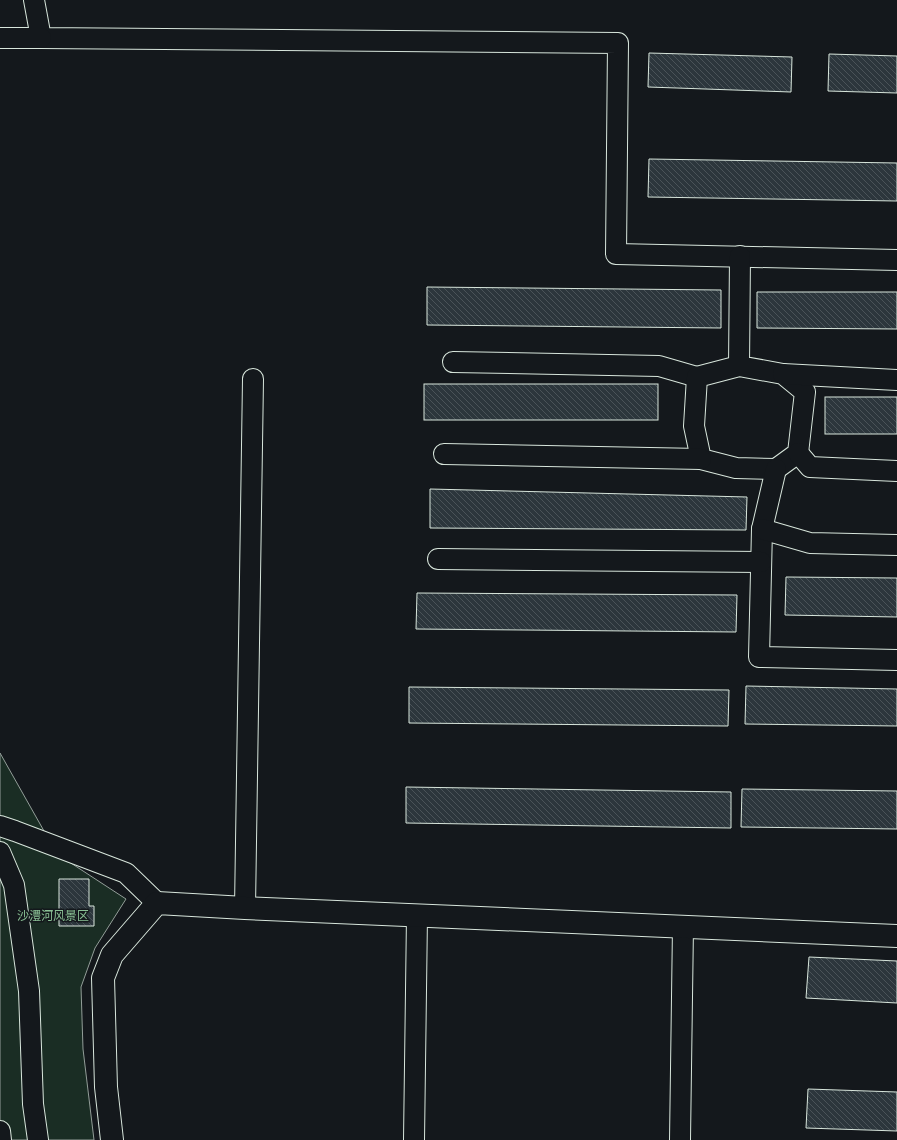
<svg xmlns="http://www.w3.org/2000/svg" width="897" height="1140" viewBox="0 0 897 1140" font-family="'PT Sans Narrow','Noto Sans SC',sans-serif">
	<defs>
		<pattern id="building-back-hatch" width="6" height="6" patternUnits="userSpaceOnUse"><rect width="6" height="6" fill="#2c363c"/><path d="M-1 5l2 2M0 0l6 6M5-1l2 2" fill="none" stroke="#4a5358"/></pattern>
	</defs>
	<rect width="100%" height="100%" fill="#14181c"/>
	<path fill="#1a2d24" stroke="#939e99" d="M 0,753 L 57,854 L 126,899 L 95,948 L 81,987 L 83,1049 L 94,1140 L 0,1140 Z"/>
	<g fill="url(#building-back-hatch)" stroke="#d8e6dc">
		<path d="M 649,53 L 792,57 L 791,92 L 648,87 Z"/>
		<path d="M 829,54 L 897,56 L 897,93 L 828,91 Z"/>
		<path d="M 649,159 L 897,163 L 897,201 L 648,197 Z"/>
		<path d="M 427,287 L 721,290 L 721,328 L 427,325 Z"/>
		<path d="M 757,292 L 897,292 L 897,329 L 757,328 Z"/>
		<rect x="424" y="384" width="234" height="36"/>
		<rect x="825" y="397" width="72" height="37"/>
		<path d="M 430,489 L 747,497 L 746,530 L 430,528 Z"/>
		<path d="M 786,577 L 897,578 L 897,617 L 785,615 Z"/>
		<path d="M 417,593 L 737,595 L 736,632 L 416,629 Z"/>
		<path d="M 746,686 L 897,689 L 897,726 L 745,724 Z"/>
		<path d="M 409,687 L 729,690 L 728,726 L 409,723 Z"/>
		<path d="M 406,787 L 731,792 L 731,828 L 406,823 Z"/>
		<path d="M 742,789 L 897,791 L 897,829 L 741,827 Z"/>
		<path d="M 59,879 L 89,879 L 89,906 L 94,906 L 94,926 L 59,926 Z"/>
		<path d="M 809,957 L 897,961 L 897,1003 L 806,998 Z"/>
		<path d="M 808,1089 L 897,1092 L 897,1131 L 806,1128 Z"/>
	</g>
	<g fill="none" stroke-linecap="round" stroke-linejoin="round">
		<g stroke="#d8e6dc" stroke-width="22">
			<g id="minor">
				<path d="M 34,0 L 41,38 L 618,43 L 616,254 L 897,260"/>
				<path d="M 0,38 L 41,38"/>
				<path d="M 453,362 L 659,366 L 697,377"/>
				<path d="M 739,366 L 783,374 L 805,392 L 798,453 L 776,469 L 736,468 L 701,459 L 694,426 L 697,377 L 739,366 L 740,256"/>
				<path d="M 783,374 L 897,380"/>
				<path d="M 798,453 L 810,467 L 897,471"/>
				<path d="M 444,454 L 701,459"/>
				<path d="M 776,469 L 762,529 L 759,657 L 897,660"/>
				<path d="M 762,529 L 810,543 L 897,545"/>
				<path d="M 438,559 L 761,562"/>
				<path d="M 0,826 L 15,831 L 126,873 L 157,903"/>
				<path d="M 0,852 L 14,885 L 29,991 L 33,1104 L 38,1140"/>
				<path d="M 245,908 L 253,379"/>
				<path d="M 0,1131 L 1,1140"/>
				<path d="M 414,1140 L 417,915"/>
				<path d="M 680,1140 L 683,926"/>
			</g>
		</g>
		<g stroke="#d8e6dc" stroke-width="24">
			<path id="tertiary" d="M 112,1140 L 106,1087 L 103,978 L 112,955 L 157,903 L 245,908 L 897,936"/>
		</g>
		<use href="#minor" stroke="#14181c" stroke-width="20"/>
		<use href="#tertiary" stroke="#14181c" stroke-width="22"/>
	</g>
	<g text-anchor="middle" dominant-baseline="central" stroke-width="3" stroke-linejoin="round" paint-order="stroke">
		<g font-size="12" fill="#8ac095" stroke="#14181c">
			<text x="53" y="915">沙澧河风景区</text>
		</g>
	</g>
</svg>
